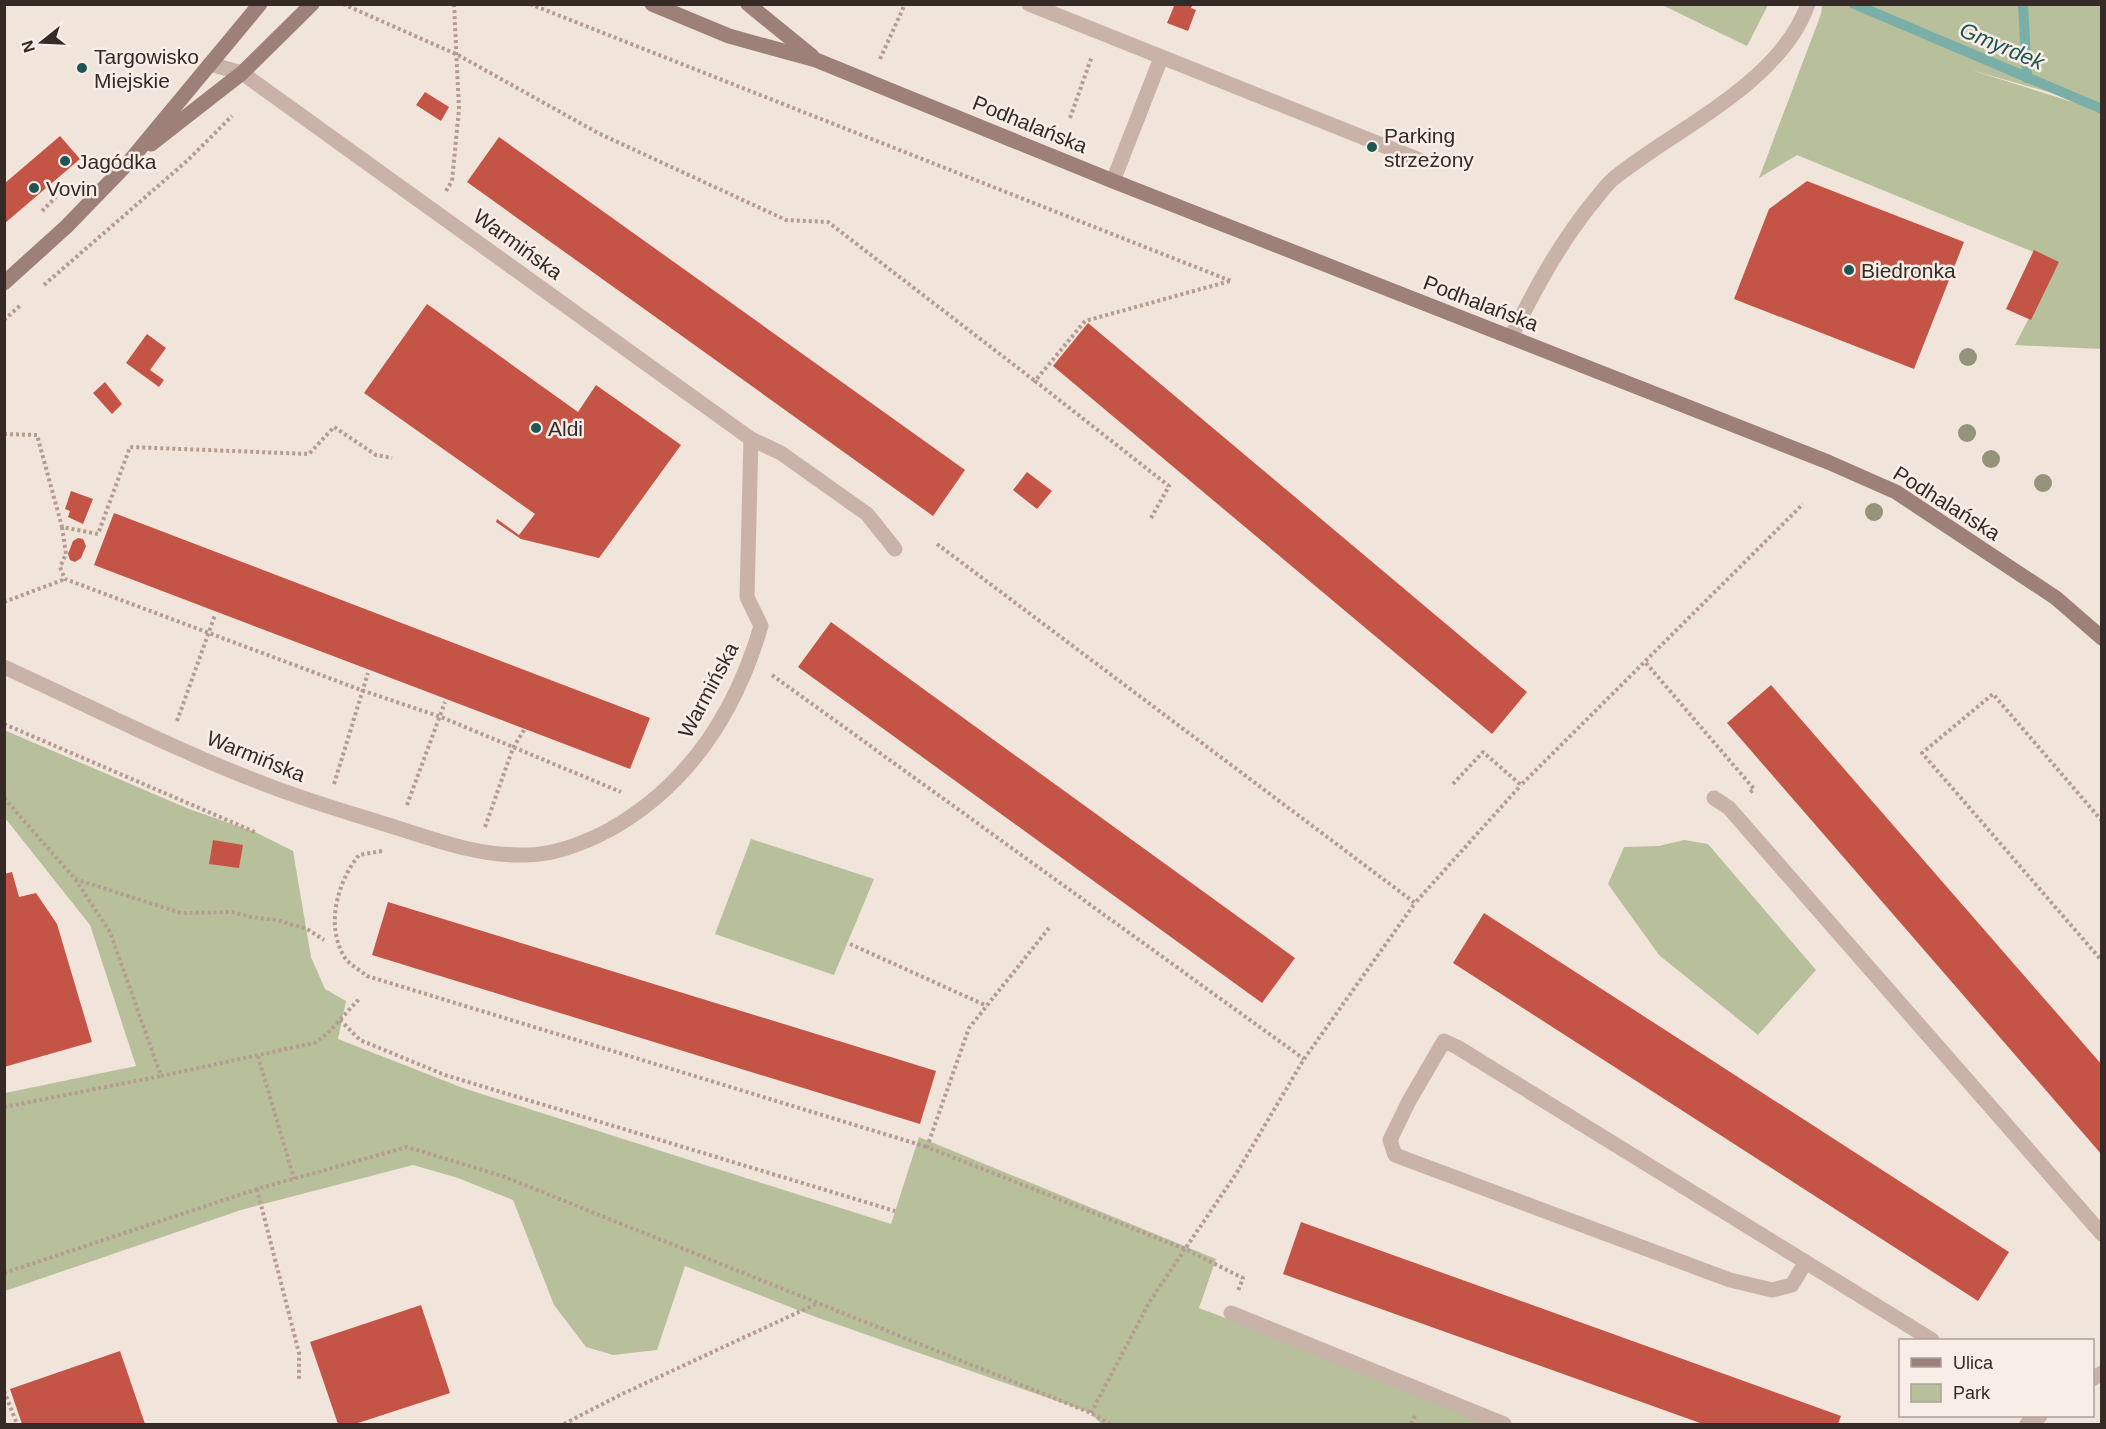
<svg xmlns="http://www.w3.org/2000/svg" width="2106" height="1429" viewBox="0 0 2106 1429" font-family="Arial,sans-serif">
	<rect width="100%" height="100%" fill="#f1e4db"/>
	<g fill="#b8c09b">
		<path d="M 1662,5 L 1768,5 L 1747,46 Z"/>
		<path d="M 1822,5 L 2101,5 L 2101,107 L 1971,70 L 2101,111 L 2101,349 L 2015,345 L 2058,262 L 1797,155 L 1759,178 L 1821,14 Z"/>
		<path d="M 4,730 L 189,809 L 255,832 L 293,851 L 311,957 L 325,989 L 346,1001 L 338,1039 L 463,1088 L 891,1224 L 919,1137 L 1216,1259 L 1199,1308 L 1508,1424 L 1101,1424 L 1091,1413 L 813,1316 L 685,1266 L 657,1350 L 613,1355 L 586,1347 L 554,1305 L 513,1200 L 458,1178 L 413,1165 L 241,1210 L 5,1291 L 5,1093 L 136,1066 L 90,925 L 5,818 Z"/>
		<path d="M 751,839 L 874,879 L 834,975 L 715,934 Z"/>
		<path d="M 1684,840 L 1708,844 L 1816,970 L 1758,1035 L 1659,955 L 1608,884 L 1624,847 L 1659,846 Z"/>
	</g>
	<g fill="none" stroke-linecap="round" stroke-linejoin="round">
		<g stroke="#7aaea9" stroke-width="10">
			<path d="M 1854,4 L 2102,109"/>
			<path d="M 2023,4 L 2027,78"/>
		</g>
	</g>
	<g fill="#c45445">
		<path d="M 1175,4 L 1193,4 L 1191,8 L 1196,10 L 1188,31 L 1167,23 Z"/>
		<path d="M 425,92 L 449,107 L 441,121 L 416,105 Z"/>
		<path d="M 60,136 L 80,159 L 5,223 L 5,183 Z"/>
		<path d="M 499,137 L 965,470 L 933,516 L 467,182 Z"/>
		<path d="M 1807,181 L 1964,242 L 1914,369 L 1734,299 L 1769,209 Z"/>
		<path d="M 2034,250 L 2059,262 L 2031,320 L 2006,309 Z"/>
		<path d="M 427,304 L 578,412 L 596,385 L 681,445 L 599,558 L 521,539 L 496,522 L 497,519 L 519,535 L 535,514 L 364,393 Z"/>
		<path d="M 1088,323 L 1527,692 L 1492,734 L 1053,366 Z"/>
		<path d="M 147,334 L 166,348 L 150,370 L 164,380 L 159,387 L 126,363 Z"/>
		<path d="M 105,382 L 122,404 L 112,414 L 93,393 Z"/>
		<path d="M 1027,472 L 1052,491 L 1037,509 L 1013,490 Z"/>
		<path d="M 71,491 L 93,499 L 83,524 L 68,517 L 70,511 L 65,509 Z"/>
		<path d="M 114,513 L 650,718 L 630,769 L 94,565 Z"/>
		<path d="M 78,538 L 83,539 L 86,546 L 81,558 L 75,562 L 70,560 L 68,554 L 73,541 Z"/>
		<path d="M 831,622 L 1295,958 L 1262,1003 L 798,667 Z"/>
		<path d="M 1771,685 L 2102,1065 L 2102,1155 L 1727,723 Z"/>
		<path d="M 213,840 L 243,845 L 239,868 L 209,864 Z"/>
		<path d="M 12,872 L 19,897 L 36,893 L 57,924 L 92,1042 L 4,1067 L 4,874 Z"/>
		<path d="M 388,902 L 936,1071 L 920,1124 L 372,955 Z"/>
		<path d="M 1484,913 L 2009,1252 L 1978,1301 L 1453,963 Z"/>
		<path d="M 1301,1222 L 1841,1416 L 1838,1424 L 1703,1424 L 1283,1274 Z"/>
		<path d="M 421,1305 L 450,1393 L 355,1424 L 338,1424 L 310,1342 Z"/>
		<path d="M 120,1351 L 145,1424 L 22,1424 L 10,1389 Z"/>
	</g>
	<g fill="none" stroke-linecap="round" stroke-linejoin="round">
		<g stroke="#b59c91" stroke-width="4" stroke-dasharray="3 3" stroke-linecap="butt">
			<path d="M 343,4 L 458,55 L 598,133 L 786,220 L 828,222 L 1035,381"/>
			<path d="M 530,4 L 1231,281"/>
			<path d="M 880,59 L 905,4"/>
			<path d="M 1070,118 L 1092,56"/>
			<path d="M 446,191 L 452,181 L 459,109 L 454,4"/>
			<path d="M 42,211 L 56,197"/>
			<path d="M 44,285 L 188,160 L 232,116"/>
			<path d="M 4,320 L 22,304"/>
			<path d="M 4,434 L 37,435 L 62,527 L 98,534 L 130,447 L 309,454 L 334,427 L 376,455 L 392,458"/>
			<path d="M 1151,518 L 1169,486 L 1035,381 L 1085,321 L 1230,281"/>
			<path d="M 62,527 L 66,554 L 60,567 L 65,579 L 361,690 L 441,717 L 621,792"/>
			<path d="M 937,544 L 1415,903 L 1521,785"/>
			<path d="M 4,602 L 65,579"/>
			<path d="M 1646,663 L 1754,789 L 1748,794"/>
			<path d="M 772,675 L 1304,1059"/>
			<path d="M 177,721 L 215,615"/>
			<path d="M 4,724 L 255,832"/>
			<path d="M 334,784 L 368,673"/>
			<path d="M 1453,784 L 1483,752 L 1521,785 L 1803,504"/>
			<path d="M 4,798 L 75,879 L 110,932 L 161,1076 L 314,1043 L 327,1034 L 360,998"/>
			<path d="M 407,805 L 445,702"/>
			<path d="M 2102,821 L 1993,694 L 1922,753 L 2102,961"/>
			<path d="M 485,827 L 513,748 L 524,730"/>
			<path d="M 382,851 L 359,855 C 337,882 325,927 345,958 C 350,965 360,970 367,976 L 927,1147"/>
			<path d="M 75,879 L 181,913 L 232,912 L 250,917 L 277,920 L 307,929 L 324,940"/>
			<path d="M 1049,928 L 969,1028 L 927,1147 L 1185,1249 L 1236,1174 L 1304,1059 L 1415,903"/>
			<path d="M 850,944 L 987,1006"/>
			<path d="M 340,1020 L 360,1040 L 445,1075 L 895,1211"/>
			<path d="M 258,1056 L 294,1179"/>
			<path d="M 4,1107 L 161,1076"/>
			<path d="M 257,1189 L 299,1353 L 299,1379"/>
			<path d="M 4,1273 L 257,1189 L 407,1147 L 505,1177 L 1091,1413 L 1110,1424"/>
			<path d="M 4,1391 L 17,1424"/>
			<path d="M 1091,1413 L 1150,1301 L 1185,1249 L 1243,1278 L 1238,1291"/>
			<path d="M 564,1424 L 620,1395 L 816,1304"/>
			<path d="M 1411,1424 L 1416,1414"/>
		</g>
		<g stroke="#c9b2a7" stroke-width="15">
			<path d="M 1029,4 L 1422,161"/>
			<path d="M 1113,181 L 1161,58"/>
			<path d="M 751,439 L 781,453 L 867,514 L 895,549"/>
			<path d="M 1714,798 L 1729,808 L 2102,1234"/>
			<path d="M 1805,1263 L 1792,1285 L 1772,1290 L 1730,1280 L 1395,1155 L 1390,1140 L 1409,1101 L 1444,1041 L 1457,1047 L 1932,1340"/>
			<path d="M 1231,1313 L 1504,1424"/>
		</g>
		<g stroke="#c9b2a7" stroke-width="15">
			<path d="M 1511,337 C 1534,291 1557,248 1589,207 C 1597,198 1604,187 1613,179 C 1674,129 1780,84 1808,4"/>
			<path d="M 4,667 C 94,708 183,754 275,788 C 312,802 350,813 388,825 C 433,839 476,856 525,855 C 556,855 585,843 611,829 C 690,784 736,711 761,626 L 747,597 L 751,439 L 242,73 L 210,64"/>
			<path d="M 2092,1379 L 2102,1373"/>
			<path d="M 2027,1424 L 2040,1416"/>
		</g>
		<g stroke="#9d8178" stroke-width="15">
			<path d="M 652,4 L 729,36 L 816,60 L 1113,181 L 1828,462 L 1896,492 L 2056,598 L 2102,638"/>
			<path d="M 748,4 L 812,56"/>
			<path d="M 151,144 L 242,73 L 312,4"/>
			<path d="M 4,283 L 67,226 L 128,163 L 260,4"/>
		</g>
	</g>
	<g fill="#95947a">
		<circle cx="1968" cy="357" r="9"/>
		<circle cx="1967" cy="433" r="9"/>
		<circle cx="1991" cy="459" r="9"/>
		<circle cx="2043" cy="483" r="9"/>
		<circle cx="1874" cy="512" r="9"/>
	</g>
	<g fill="#1d5653" stroke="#f9eee7" stroke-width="2">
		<circle cx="82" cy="68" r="6"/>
		<circle cx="1372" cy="147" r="6"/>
		<circle cx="65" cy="161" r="6"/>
		<circle cx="34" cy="188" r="6"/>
		<circle cx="1849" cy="270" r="6"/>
		<circle cx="536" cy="428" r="6"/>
	</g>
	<g text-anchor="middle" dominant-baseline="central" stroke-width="5" stroke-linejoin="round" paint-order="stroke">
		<g font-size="21" fill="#362a27" stroke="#f9eee7" text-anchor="start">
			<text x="94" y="56">Targowisko<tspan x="94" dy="24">Miejskie</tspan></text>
			<text x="1384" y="135">Parking<tspan x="1384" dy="24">strzeżony</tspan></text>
			<text x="77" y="161">Jagódka</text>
			<text x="46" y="188">Vovin</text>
			<text x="1861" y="270">Biedronka</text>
			<text x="548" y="428">Aldi</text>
		</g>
		<g font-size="21" fill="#362a27" stroke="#f9eee7">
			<text transform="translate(1030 124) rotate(22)">Podhalańska</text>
			<text transform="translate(518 244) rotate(36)">Warmińska</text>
			<text transform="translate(1481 303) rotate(21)">Podhalańska</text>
			<text transform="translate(1947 503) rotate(32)">Podhalańska</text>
			<text transform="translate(708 690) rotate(-62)">Warmińska</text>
			<text transform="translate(256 756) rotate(22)">Warmińska</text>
		</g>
		<g font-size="22" font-style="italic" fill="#1d5653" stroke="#f9eee7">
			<text transform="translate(2002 46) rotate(23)">Gmyrdek</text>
		</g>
	</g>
	<rect width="2106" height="1429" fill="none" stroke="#362a27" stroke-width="12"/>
	<rect x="1899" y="1339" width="195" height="78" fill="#f9eee7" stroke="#aba09a" stroke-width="1.5"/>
	<rect x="1911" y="1358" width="30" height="9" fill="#9d8178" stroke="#aba09a" stroke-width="1.5"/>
	<text x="1953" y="1369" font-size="18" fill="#362a27">Ulica</text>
	<rect x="1911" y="1384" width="30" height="18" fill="#b8c09b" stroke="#aba09a" stroke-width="1.5"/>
	<text x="1953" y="1399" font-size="18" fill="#362a27">Park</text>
	<g transform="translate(42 42) rotate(252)" stroke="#f9eee7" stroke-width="4.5" paint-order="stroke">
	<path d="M0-4.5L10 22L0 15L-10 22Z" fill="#362a27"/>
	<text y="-9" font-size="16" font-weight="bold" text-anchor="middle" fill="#362a27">N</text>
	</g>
</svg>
